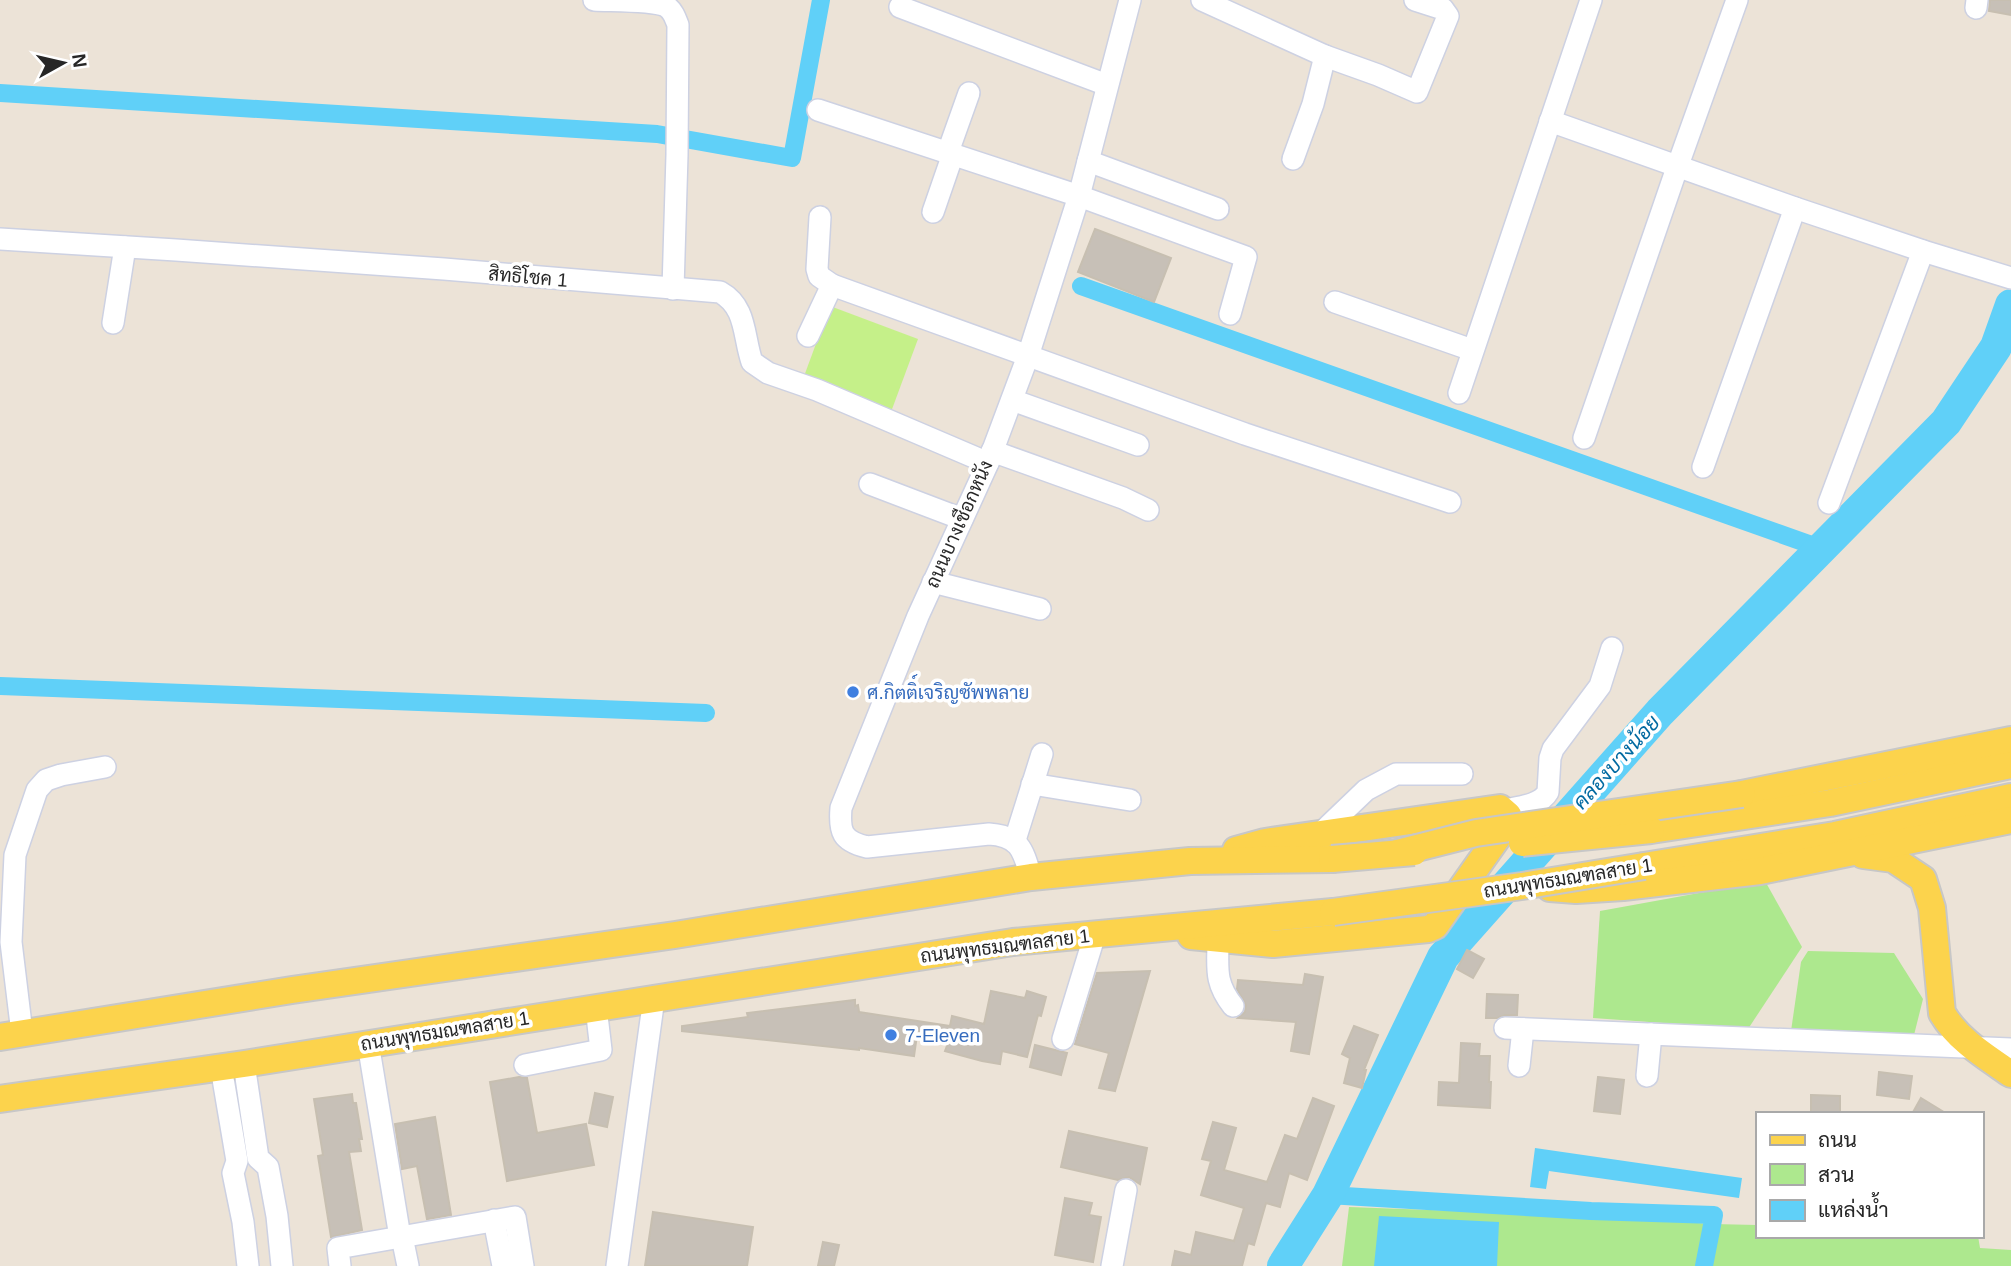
<svg xmlns="http://www.w3.org/2000/svg" width="2011" height="1266" viewBox="0 0 2011 1266" font-family="Arial,Sarabun,sans-serif">
	<rect width="100%" height="100%" fill="#ece3d7"/>
	<g fill="#ade88e">
		<path d="M 1765,881 L 1802,947 L 1748,1029 L 1593,1018 L 1600,911 Z"/>
		<path d="M 1808,951 L 1894,953 L 1923,999 L 1913,1039 L 1791,1031 L 1801,962 Z"/>
		<path d="M 1349,1207 L 1569,1215 L 1713,1224 L 1757,1225 L 1757,1236 L 1978,1236 L 1980,1248 L 2011,1250 L 2011,1266 L 1342,1266 Z"/>
	</g>
	<path fill="#c5f089" d="M 830,306 L 918,339 L 888,420 L 800,387 Z"/>
	<g fill="#60d0f8">
		<path d="M 1535,1148 L 1742,1178 L 1739,1198 L 1549,1171 L 1546,1189 L 1530,1187 Z"/>
		<path d="M 1379,1216 L 1499,1222 L 1497,1266 L 1374,1266 Z"/>
	</g>
	<g fill="none" stroke-linecap="round" stroke-linejoin="round">
		<g stroke="#60d0f8" stroke-width="18">
			<path d="M 0,93 L 657,134 L 792,158 L 821,0"/>
			<path d="M 1081,286 L 1820,548"/>
			<path d="M 0,686 L 706,713"/>
			<path d="M 1328,1195 L 1591,1211 L 1714,1215 L 1704,1266"/>
		</g>
		<path stroke="#60d0f8" stroke-width="32" d="M 1283,1266 L 1328,1195 L 1443,957 L 1660,712 L 1946,422 L 1996,347 L 2011,305"/>
	</g>
	<g fill="#c7c0b7" stroke="#c7bfb1" stroke-width="2">
		<path d="M 1990,0 L 2011,0 L 2011,15 L 1989,11 Z"/>
		<path d="M 1095,229 L 1171,258 L 1154,302 L 1078,272 Z"/>
		<path d="M 1467,950 L 1484,959 L 1473,978 L 1457,969 Z"/>
		<path d="M 1150,971 L 1115,1091 L 1099,1088 L 1109,1053 L 1075,1044 L 1097,973 Z"/>
		<path d="M 1305,974 L 1323,977 L 1309,1054 L 1291,1051 L 1296,1022 L 1238,1018 L 1245,1012 L 1246,1005 L 1237,989 L 1238,980 L 1303,985 Z"/>
		<path d="M 991,991 L 1025,998 L 1027,991 L 1046,997 L 1041,1016 L 1038,1015 L 1027,1057 L 1002,1051 L 1000,1064 L 982,1061 L 945,1051 L 948,1043 L 917,1035 L 914,1056 L 859,1048 L 859,1050 L 682,1031 L 682,1026 L 748,1017 L 747,1013 L 855,1000 L 855,1006 L 858,1005 L 859,1012 L 950,1026 L 952,1016 L 984,1024 Z"/>
		<path d="M 1487,994 L 1518,995 L 1517,1015 L 1505,1015 L 1497,1018 L 1486,1018 Z"/>
		<path d="M 1354,1026 L 1378,1035 L 1364,1070 L 1366,1070 L 1362,1088 L 1344,1083 L 1350,1058 L 1342,1054 Z"/>
		<path d="M 1461,1043 L 1480,1044 L 1479,1056 L 1490,1056 L 1489,1082 L 1491,1082 L 1490,1108 L 1438,1105 L 1439,1082 L 1459,1083 Z"/>
		<path d="M 1035,1045 L 1067,1053 L 1061,1075 L 1030,1067 Z"/>
		<path d="M 1879,1072 L 1912,1076 L 1909,1099 L 1877,1095 Z"/>
		<path d="M 519,1077 L 527,1078 L 537,1133 L 586,1124 L 594,1165 L 507,1181 L 490,1082 Z"/>
		<path d="M 1598,1077 L 1624,1080 L 1620,1114 L 1594,1111 Z"/>
		<path d="M 595,1093 L 613,1097 L 607,1127 L 589,1123 Z"/>
		<path d="M 352,1094 L 353,1103 L 356,1103 L 362,1139 L 359,1139 L 361,1151 L 349,1152 L 362,1230 L 331,1237 L 318,1156 L 323,1155 L 314,1099 Z"/>
		<path d="M 1811,1095 L 1840,1096 L 1840,1114 L 1811,1114 Z"/>
		<path d="M 1313,1098 L 1334,1106 L 1307,1180 L 1289,1173 L 1280,1207 L 1266,1203 L 1254,1245 L 1248,1243 L 1242,1266 L 1172,1266 L 1175,1251 L 1191,1255 L 1196,1232 L 1234,1241 L 1244,1208 L 1201,1195 L 1211,1161 L 1202,1159 L 1213,1122 L 1236,1128 L 1224,1170 L 1267,1182 L 1285,1135 L 1297,1139 Z"/>
		<path d="M 1921,1098 L 1947,1114 L 1912,1114 Z"/>
		<path d="M 435,1117 L 451,1215 L 427,1219 L 417,1166 L 402,1169 L 395,1124 Z"/>
		<path d="M 1069,1131 L 1147,1148 L 1140,1184 L 1129,1177 L 1118,1180 L 1061,1167 Z"/>
		<path d="M 1065,1198 L 1092,1203 L 1089,1215 L 1101,1217 L 1093,1262 L 1055,1255 Z"/>
		<path d="M 653,1212 L 753,1227 L 747,1266 L 645,1266 Z"/>
		<path d="M 823,1242 L 839,1245 L 834,1266 L 818,1266 Z"/>
	</g>
	<g fill="none" stroke-linecap="round" stroke-linejoin="round">
		<g stroke="#cdd1e2" stroke-width="24">
			<g id="minor">
				<path d="M 594,0 C 612,1 653,0 666,6 C 673,11 675,17 678,25 L 677,155 L 673,289"/>
				<path d="M 1202,0 L 1325,56 L 1378,75 L 1417,92 L 1448,16 L 1443,9 L 1415,0"/>
				<path d="M 900,7 L 1107,85"/>
				<path d="M 1976,8 L 1977,0"/>
				<path d="M 818,110 L 1079,196 L 1246,257 L 1230,314"/>
				<path d="M 1550,121 L 1795,208 L 1923,251 L 2011,278"/>
				<path d="M 948,152 L 969,93"/>
				<path d="M 1293,159 L 1313,104 L 1325,56"/>
				<path d="M 1088,161 L 1218,209"/>
				<path d="M 933,212 L 953,154"/>
				<path d="M 0,239 L 176,250 L 444,269 L 720,292 C 747,307 743,336 752,362 L 768,373 L 817,390 L 988,463"/>
				<path d="M 832,285 L 1245,434 L 1450,502"/>
				<path d="M 1335,302 L 1472,350"/>
				<path d="M 113,323 L 125,247"/>
				<path d="M 808,336 L 832,285 L 819,276 L 817,269 L 820,217"/>
				<path d="M 1459,393 L 1591,0"/>
				<path d="M 1012,400 L 1138,445"/>
				<path d="M 1584,438 L 1678,165 L 1737,0"/>
				<path d="M 992,451 L 1123,498 L 1148,510"/>
				<path d="M 1703,467 L 1795,208"/>
				<path d="M 870,484 L 962,519"/>
				<path d="M 1829,503 L 1923,251"/>
				<path d="M 933,582 L 1040,609"/>
				<path d="M 1032,784 L 1130,800"/>
				<path d="M 1504,810 C 1518,807 1540,806 1548,792 L 1550,758 L 1553,749 L 1600,686 L 1612,648"/>
				<path d="M 1320,834 L 1366,790 L 1396,774 L 1462,774"/>
				<path d="M 1015,840 L 1042,754"/>
				<path d="M 1031,877 C 1023,850 1020,836 989,834 L 867,847 C 842,841 839,832 841,808 L 918,616 L 988,463 L 1028,356 L 1079,196 L 1130,0"/>
				<path d="M 1218,940 C 1218,968 1214,982 1233,1006"/>
				<path d="M 1505,1028 L 2011,1049"/>
				<path d="M 22,1033 L 11,942 L 15,855 L 37,790 L 46,780 L 61,775 L 105,767"/>
				<path d="M 1063,1039 L 1095,934"/>
				<path d="M 368,1043 L 400,1237"/>
				<path d="M 244,1064 L 258,1158 L 268,1167 L 277,1216 L 282,1266"/>
				<path d="M 525,1065 L 601,1050 L 596,1007"/>
				<path d="M 1519,1066 L 1523,1029"/>
				<path d="M 221,1067 L 237,1161 L 233,1173 L 243,1222 L 248,1266"/>
				<path d="M 1647,1076 L 1651,1034"/>
				<path d="M 494,1220 L 503,1266"/>
				<path d="M 402,1237 L 408,1266"/>
				<path d="M 340,1266 L 338,1248 L 515,1217 L 523,1266"/>
				<path d="M 617,1266 L 654,998"/>
				<path d="M 1112,1266 L 1126,1190"/>
			</g>
		</g>
		<g stroke="#c7c7c7" stroke-width="30">
			<g id="major">
				<path d="M 1742,794 L 2011,740"/>
				<path d="M 1651,830 L 1830,803 L 2011,765"/>
				<path d="M 1863,855 L 1893,859 L 1923,879 L 1932,908 L 1942,1013 C 1958,1040 1985,1056 2011,1074"/>
				<path d="M 1644,866 L 1835,835 L 2011,797"/>
				<path d="M 1550,888 L 1576,890 L 1623,887 L 1760,871 L 2011,820"/>
				<path d="M 1191,936 L 1273,944 L 1428,929 L 1435,926 L 1507,824 L 1508,815 L 1500,808 L 1265,842 L 1236,850"/>
				<path d="M 0,1037 L 292,990 L 675,935 L 1031,877 L 1190,861 L 1332,859"/>
				<path d="M 0,1099 L 244,1064 L 1013,942 L 1333,912"/>
			</g>
		</g>
		<use href="#minor" stroke="#fff" stroke-width="21"/>
		<use href="#major" stroke="#fcd34c" stroke-width="26"/>
		<g stroke="#c7c7c7" stroke-width="30" stroke-linecap="butt">
			<g id="major-bridge">
				<path d="M 1522,843 L 1651,830"/>
				<path d="M 1397,853 L 1476,833 L 1742,794"/>
				<path d="M 1332,859 L 1414,852"/>
				<path d="M 1333,912 L 1522,886 L 1644,866"/>
			</g>
		</g>
		<use href="#major-bridge" stroke="#fcd34c" stroke-width="26"/>
	</g>
	<g fill="#3f7fe0" stroke="#fff" stroke-width="2.5">
		<circle cx="853" cy="692" r="7"/>
		<circle cx="891" cy="1035" r="7"/>
	</g>
	<g text-anchor="middle" dominant-baseline="central" stroke-width="7" stroke-linejoin="round" paint-order="stroke">
		<g font-size="19" fill="#272727" stroke="#fff">
			<text transform="translate(528 277) rotate(5)">สิทธิโชค 1</text>
			<text transform="translate(959 524) rotate(-66)">ถนนบางเชือกหนัง</text>
			<text transform="translate(1568 878) rotate(-9)">ถนนพุทธมณฑลสาย 1</text>
			<text transform="translate(1005 946) rotate(-7)">ถนนพุทธมณฑลสาย 1</text>
			<text transform="translate(445 1031) rotate(-9)">ถนนพุทธมณฑลสาย 1</text>
		</g>
		<g font-size="19" fill="#366cbe" stroke="#fff" text-anchor="start">
			<text x="867" y="692">ศ.กิตติ์เจริญซัพพลาย</text>
			<text x="905" y="1035">7-Eleven</text>
		</g>
		<g font-size="21" font-style="italic" fill="#026aa1" stroke="#fff">
			<text transform="translate(1616 762) rotate(-48)">คลองบางน้อย</text>
		</g>
	</g>
	<rect x="1756" y="1112" width="228" height="126" fill="#ffffff" stroke="#a9a9a9" stroke-width="2"/>
	<rect x="1770" y="1135" width="35" height="10" fill="#fcd34c" stroke="#a9a9a9" stroke-width="2"/>
	<text x="1818" y="1147" font-size="21" fill="#272727">ถนน</text>
	<rect x="1770" y="1164" width="35" height="21" fill="#ade88e" stroke="#a9a9a9" stroke-width="2"/>
	<text x="1818" y="1182" font-size="21" fill="#272727">สวน</text>
	<rect x="1770" y="1200" width="35" height="21" fill="#60d0f8" stroke="#a9a9a9" stroke-width="2"/>
	<text x="1818" y="1217" font-size="21" fill="#272727">แหล่งน้ำ</text>
	<g transform="translate(63 63) rotate(82)" stroke="#ffffff" stroke-width="5" paint-order="stroke">
	<path d="M0-5L12 26L0 18L-12 26Z" fill="#272727"/>
	<text y="-10" font-size="19" font-weight="bold" text-anchor="middle" fill="#272727">N</text>
	</g>
</svg>
